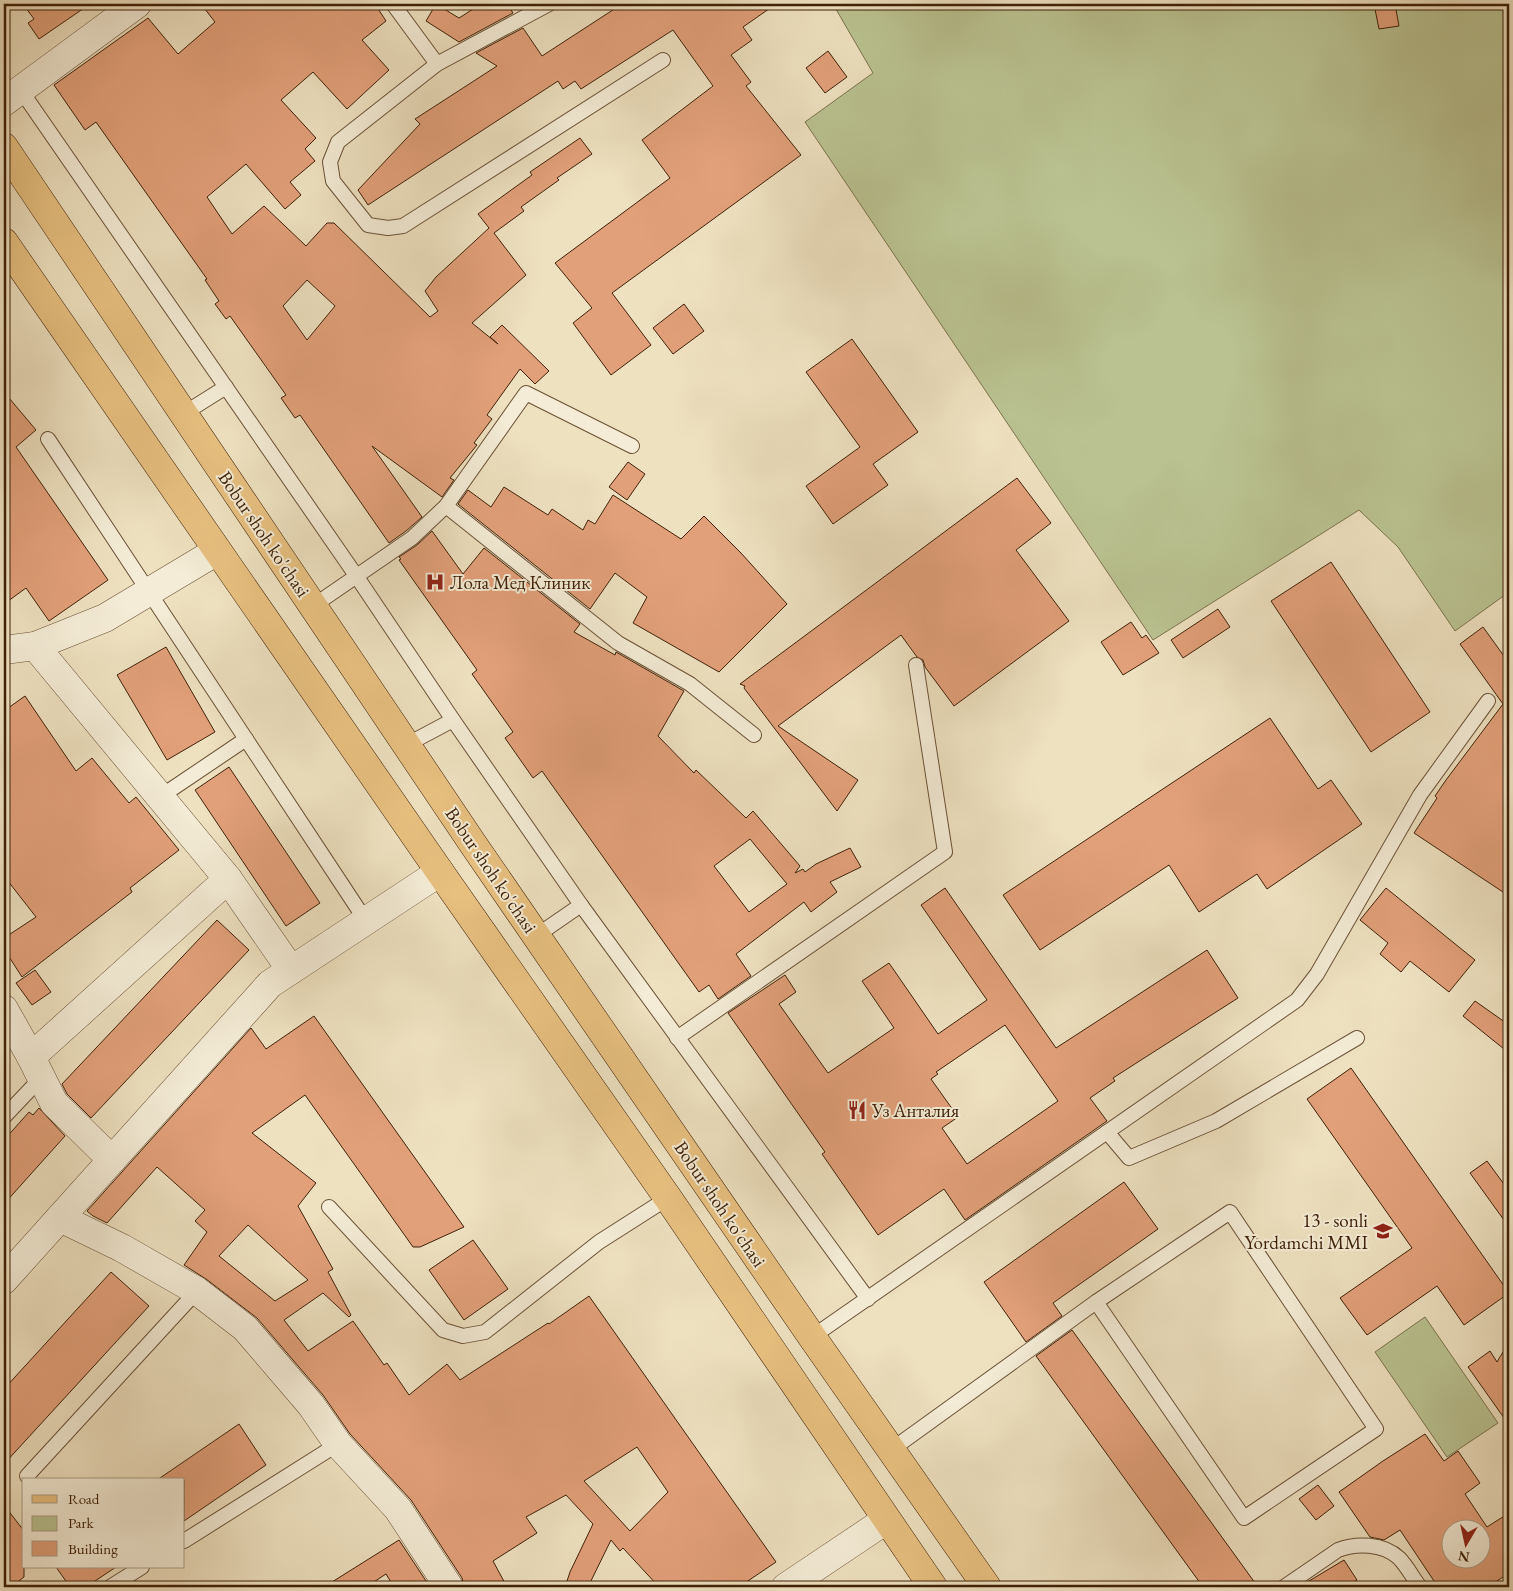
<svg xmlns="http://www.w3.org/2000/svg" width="1513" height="1591" viewBox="0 0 1513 1591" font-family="'EB Garamond',serif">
	<rect width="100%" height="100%" fill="#eee1c0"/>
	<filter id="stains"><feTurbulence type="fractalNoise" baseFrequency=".004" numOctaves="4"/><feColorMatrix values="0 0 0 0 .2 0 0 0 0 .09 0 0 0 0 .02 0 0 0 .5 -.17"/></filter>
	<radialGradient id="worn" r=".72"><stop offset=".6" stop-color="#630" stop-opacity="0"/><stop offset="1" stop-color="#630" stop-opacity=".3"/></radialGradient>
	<g fill="#bac291" stroke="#7c724c">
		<path d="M 833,4 L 1509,4 L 1509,592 L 1455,631 L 1398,547 L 1359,510 L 1153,640 L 805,122 L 873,73 Z"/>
		<path d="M 1425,1317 L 1498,1423 L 1447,1457 L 1375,1352 Z"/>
	</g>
	<g fill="#e2a07a" stroke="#3f2108" fill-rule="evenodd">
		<path d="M 23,4 L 90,4 L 39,39 L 28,23 L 34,19 Z"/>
		<path d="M 201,4 L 375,4 L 386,21 L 362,40 L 389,70 L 347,109 L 313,72 L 281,100 L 316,138 L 305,149 L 315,161 L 290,182 L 301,195 L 285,209 L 246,164 L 207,197 L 232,234 L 264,206 L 306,246 L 327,223 L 334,223 L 430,317 L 438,311 L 425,291 L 436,277 L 489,228 L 478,214 L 532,175 L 530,172 L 580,138 L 592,154 L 557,178 L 559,180 L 521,207 L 524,211 L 494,233 L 526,275 L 472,323 L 498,344 L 490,337 L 502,325 L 549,371 L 535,384 L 520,369 L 487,415 L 492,419 L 474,443 L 477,445 L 450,478 L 454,480 L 442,497 L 372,446 L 422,517 L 406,531 L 389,543 L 300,415 L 295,418 L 281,398 L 286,395 L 230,316 L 226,319 L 215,304 L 219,301 L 205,280 L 207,279 L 96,122 L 85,130 L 54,85 L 148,18 L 178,54 L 215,22 ZM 307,280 L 335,306 L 307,340 L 283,306 Z"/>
		<path d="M 436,4 L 459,18 L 481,4 L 507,4 L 513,13 L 459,42 L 426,21 Z"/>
		<path d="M 622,4 L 776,4 L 743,27 L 752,40 L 731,55 L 751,82 L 746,86 L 801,155 L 612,293 L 651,345 L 611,375 L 573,323 L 592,308 L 555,263 L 670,178 L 642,140 L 713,86 L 673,30 L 581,89 L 575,81 L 563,89 L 558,81 L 368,205 L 358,190 L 420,124 L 415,119 L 497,66 L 476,53 L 523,28 L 542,56 Z"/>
		<path d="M 1374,4 L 1395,4 L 1399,26 L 1379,29 Z"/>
		<path d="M 828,51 L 847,77 L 825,93 L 806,68 Z"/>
		<path d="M 684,304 L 704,331 L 673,354 L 653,328 Z"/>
		<path d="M 852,339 L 918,432 L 873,464 L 888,485 L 833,524 L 806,486 L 860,447 L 806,372 Z"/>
		<path d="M 4,392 L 36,430 L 16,447 L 108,580 L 49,621 L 26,588 L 4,604 Z"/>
		<path d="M 628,462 L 645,474 L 627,500 L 609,487 Z"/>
		<path d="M 1017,478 L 1051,523 L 1016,550 L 1069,621 L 954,706 L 925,667 L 923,660 L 917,657 L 901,635 L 778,726 L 858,780 L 837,811 L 744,688 L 745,686 L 740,684 Z"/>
		<path d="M 504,487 L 548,515 L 552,509 L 583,530 L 588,520 L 595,524 L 613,495 L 681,539 L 704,516 L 741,553 L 787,604 L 719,672 L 633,623 L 647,597 L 615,573 L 590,609 L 458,504 L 468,490 L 491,507 Z"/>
		<path d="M 432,531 L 463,574 L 484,548 L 580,624 L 574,632 L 615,655 L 616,652 L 684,691 L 658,736 L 694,773 L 696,770 L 746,818 L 753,811 L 800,866 L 795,873 L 803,869 L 805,872 L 816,864 L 850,848 L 861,867 L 830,882 L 837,892 L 811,912 L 804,902 L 736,954 L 751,976 L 718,999 L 709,985 L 699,992 L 542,771 L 533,778 L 505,738 L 513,732 L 472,674 L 477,670 L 399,560 L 401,559 L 399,557 L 417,545 ZM 750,839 L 787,884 L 749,912 L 714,866 Z"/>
		<path d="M 1331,562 L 1430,712 L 1371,752 L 1271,601 Z"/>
		<path d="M 1218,609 L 1230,627 L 1183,658 L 1171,640 Z"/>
		<path d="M 1131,622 L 1142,638 L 1146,635 L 1159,653 L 1123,675 L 1101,642 Z"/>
		<path d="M 1483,627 L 1509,663 L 1509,896 L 1414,833 L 1437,798 L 1435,796 L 1446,780 L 1503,704 L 1460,644 Z"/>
		<path d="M 166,647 L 215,732 L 167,760 L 117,675 Z"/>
		<path d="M 25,696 L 76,771 L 92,758 L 129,803 L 136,797 L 179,850 L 130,888 L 132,892 L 22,977 L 4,949 L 4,938 L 36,917 L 4,876 L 4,711 Z"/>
		<path d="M 1270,718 L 1318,789 L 1331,780 L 1362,824 L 1267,889 L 1257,874 L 1199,912 L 1169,865 L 1040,950 L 1003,895 Z"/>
		<path d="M 229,767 L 320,903 L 286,926 L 195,790 Z"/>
		<path d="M 945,888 L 1056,1048 L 1207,950 L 1238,998 L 1113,1078 L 1115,1081 L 1090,1098 L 1107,1121 L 965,1220 L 944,1189 L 878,1235 L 822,1154 L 825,1152 L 728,1013 L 785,975 L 796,992 L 779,1004 L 828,1073 L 894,1028 L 862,981 L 889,963 L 938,1034 L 987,1000 L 921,905 ZM 1005,1025 L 1058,1101 L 967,1164 L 942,1128 L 958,1117 L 931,1079 L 938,1074 L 936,1072 Z"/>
		<path d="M 1386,888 L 1475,960 L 1449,992 L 1410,961 L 1401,972 L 1380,954 L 1388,943 L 1360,920 Z"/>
		<path d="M 217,920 L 249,950 L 91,1118 L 67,1094 L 62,1084 Z"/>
		<path d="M 35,970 L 51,992 L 32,1005 L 16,983 Z"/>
		<path d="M 1475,1001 L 1509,1025 L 1509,1053 L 1463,1016 Z"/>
		<path d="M 314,1016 L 464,1227 L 420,1247 L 413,1247 L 305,1095 L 252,1133 L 316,1183 L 298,1206 L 333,1269 L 328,1272 L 351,1315 L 349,1317 L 323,1293 L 284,1320 L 308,1351 L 353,1321 L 384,1365 L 387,1363 L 409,1395 L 447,1364 L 460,1380 L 548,1323 L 549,1324 L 589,1296 L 776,1562 L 739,1587 L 659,1587 L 623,1548 L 620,1551 L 611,1540 L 588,1587 L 565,1587 L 570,1572 L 593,1524 L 566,1495 L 526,1517 L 537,1533 L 493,1561 L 507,1587 L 464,1587 L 462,1578 L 411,1500 L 350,1434 L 323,1395 L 257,1318 L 206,1279 L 184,1265 L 207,1232 L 195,1221 L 205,1210 L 157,1167 L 107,1223 L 93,1216 L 87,1211 L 251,1028 L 266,1049 ZM 248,1225 L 308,1280 L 275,1301 L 219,1256 ZM 637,1447 L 668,1492 L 630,1531 L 584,1481 Z"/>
		<path d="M 1351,1068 L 1509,1293 L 1464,1325 L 1437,1286 L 1367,1335 L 1340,1298 L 1412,1248 L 1307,1099 Z"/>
		<path d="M 39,1108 L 65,1136 L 4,1204 L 4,1140 L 29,1112 L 33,1115 Z"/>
		<path d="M 1487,1161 L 1509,1191 L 1509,1227 L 1470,1173 Z"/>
		<path d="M 1124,1182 L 1158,1229 L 1053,1303 L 1062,1316 L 1026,1342 L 984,1282 Z"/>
		<path d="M 473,1240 L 508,1289 L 464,1320 L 429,1270 Z"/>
		<path d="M 111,1272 L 149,1306 L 4,1464 L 4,1389 Z"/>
		<path d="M 1072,1330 L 1258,1587 L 1203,1587 L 1036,1356 Z"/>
		<path d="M 1509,1342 L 1509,1425 L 1468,1367 L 1490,1351 L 1497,1362 Z"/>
		<path d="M 239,1424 L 266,1465 L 184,1521 L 184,1480 L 157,1480 Z"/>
		<path d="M 1425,1434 L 1444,1461 L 1458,1451 L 1480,1483 L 1465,1494 L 1487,1527 L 1509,1513 L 1509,1573 L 1488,1587 L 1438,1587 L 1400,1530 L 1384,1540 L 1370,1537 L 1339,1492 L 1383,1461 ZM 1450,1528 L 1480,1528 L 1480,1558 L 1450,1558 Z"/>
		<path d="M 1318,1485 L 1334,1506 L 1316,1520 L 1299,1499 Z"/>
		<path d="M 4,1505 L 24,1531 L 24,1577 L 11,1587 L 4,1587 Z"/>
		<path d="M 399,1540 L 430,1587 L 394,1587 L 386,1574 L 366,1587 L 324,1587 Z"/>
		<path d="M 1344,1560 L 1357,1580 L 1345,1587 L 1299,1587 Z"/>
		<path d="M 56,1567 L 116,1567 L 86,1587 L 70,1587 Z"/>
	</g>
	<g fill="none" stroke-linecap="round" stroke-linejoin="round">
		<g stroke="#6b5136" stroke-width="16">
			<g id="service">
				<path d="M 393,4 L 437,64 L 338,142 L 330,162 L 333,181 L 368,225 L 388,228 L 403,226 L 663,60"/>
				<path d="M 437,64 L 549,4"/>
				<path d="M 20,89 L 357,577 L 453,720 L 581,905 L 868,1299"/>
				<path d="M 183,414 L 226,387"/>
				<path d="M 48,439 L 366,921"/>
				<path d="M 446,506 L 618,643 L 690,684 L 754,735"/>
				<path d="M 313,606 L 412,538 L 446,506 L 526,393 L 632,446"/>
				<path d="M 406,745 L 453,720"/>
				<path d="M 160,797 L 246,739"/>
				<path d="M 536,936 L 581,905"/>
				<path d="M 677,1038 L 945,852 L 916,665"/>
				<path d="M 4,1117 L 41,1078"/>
				<path d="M 1107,1132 L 1129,1158 L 1216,1121 L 1357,1038"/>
				<path d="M 329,1207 L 443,1330 L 463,1336 L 485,1332 L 599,1242 L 668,1198"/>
				<path d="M 1230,1212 L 1376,1429 L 1244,1518 L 1096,1302 Z"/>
				<path d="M 812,1337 L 1297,1000 L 1317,974 L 1420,795 L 1488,701"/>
				<path d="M 891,1450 L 1096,1302"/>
				<path d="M 27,1476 L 197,1291"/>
				<path d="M 184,1541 L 338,1444"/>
				<path d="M 110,1587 L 142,1567"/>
				<path d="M 1284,1587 L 1338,1550 C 1356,1543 1383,1543 1399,1558 C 1407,1566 1413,1578 1420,1587"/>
			</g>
		</g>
		<g stroke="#6b5136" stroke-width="29">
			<g id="minor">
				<path d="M 35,646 L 228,879"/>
				<path d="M 4,650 L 35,646 L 105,618 L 217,551"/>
				<path d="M 4,1009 L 31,1057 L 228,879 L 291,970"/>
				<path d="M 31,1057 L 54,1103 L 112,1160"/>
				<path d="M 60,1218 L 122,1248 L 197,1291 L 245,1328 L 311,1405 L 338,1444 L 398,1509 L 449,1587"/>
				<path d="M 4,1280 L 270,984 L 440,872"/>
				<path d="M 786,1587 L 886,1520"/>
			</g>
		</g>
		<g stroke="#6b5136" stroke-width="29">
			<path id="tertiary" d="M 4,102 L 137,4"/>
		</g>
		<g stroke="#3f2108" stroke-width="29">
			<g id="primary">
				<path d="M 4,147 L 473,844 L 812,1337 L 987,1587"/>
				<path d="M 4,242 L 440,872 L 668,1198 L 933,1587"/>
			</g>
		</g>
		<use href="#service" stroke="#f4ecd6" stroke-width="14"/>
		<use href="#minor" stroke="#f4ecd6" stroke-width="28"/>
		<use href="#tertiary" stroke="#f4ecd6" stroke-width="28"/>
		<use href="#primary" stroke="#e7c080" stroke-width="28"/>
	</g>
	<defs>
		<g id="hospital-bare" transform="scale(1.5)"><path d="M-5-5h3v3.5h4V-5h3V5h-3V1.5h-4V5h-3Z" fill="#8f2418" stroke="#f4ecd6" stroke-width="2.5" paint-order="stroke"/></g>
		<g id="restaurant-bare" transform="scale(1.5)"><path d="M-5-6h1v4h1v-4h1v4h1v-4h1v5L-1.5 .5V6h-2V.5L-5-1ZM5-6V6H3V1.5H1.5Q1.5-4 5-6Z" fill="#8f2418" stroke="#f4ecd6" stroke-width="2.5" paint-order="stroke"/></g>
		<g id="school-bare" transform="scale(1.5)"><path d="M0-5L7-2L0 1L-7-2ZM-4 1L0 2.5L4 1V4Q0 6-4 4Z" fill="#8f2418" stroke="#f4ecd6" stroke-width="2.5" paint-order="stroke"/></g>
	</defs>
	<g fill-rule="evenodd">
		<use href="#hospital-bare" x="435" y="582"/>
		<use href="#restaurant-bare" x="857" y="1110"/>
		<use href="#school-bare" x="1383" y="1231"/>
	</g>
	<g text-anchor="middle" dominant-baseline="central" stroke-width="4" stroke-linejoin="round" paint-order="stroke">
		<g font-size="19" fill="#3f2108" stroke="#f4ecd6">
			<text transform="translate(264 534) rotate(56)">Bobur shoh ko'chasi</text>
			<text transform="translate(491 870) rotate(56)">Bobur shoh ko'chasi</text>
			<text transform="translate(720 1204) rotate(56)">Bobur shoh ko'chasi</text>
		</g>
		<g font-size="19" fill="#3f2108" stroke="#f4ecd6" text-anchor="start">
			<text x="450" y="582">Лола Мед Клиник</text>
			<text x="872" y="1110">Уз Анталия</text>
			<text x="1368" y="1220" text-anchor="end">13 - sonli<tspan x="1368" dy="22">Yordamchi MMI</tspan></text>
		</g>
	</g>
	<rect width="1513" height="1591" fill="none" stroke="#eee1c0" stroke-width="20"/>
	<rect x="5" y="5" width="1503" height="1581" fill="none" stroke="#3f2108" stroke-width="2.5"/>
	<rect x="10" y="10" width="1493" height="1571" fill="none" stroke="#3f2108"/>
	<rect x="22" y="1478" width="162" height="90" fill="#f4ecd6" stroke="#ac9b84"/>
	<rect x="32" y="1495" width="25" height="8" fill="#e7c080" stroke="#ac9b84"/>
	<text x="68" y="1504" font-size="15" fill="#3f2108">Road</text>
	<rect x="32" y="1516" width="25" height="15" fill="#bac291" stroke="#ac9b84"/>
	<text x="68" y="1528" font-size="15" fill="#3f2108">Park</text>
	<rect x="32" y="1541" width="25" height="15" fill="#e2a07a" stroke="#ac9b84"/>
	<text x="68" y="1554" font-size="15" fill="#3f2108">Building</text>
	<g transform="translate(1466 1544) rotate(189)"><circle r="24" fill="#f4ecd6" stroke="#ac9b84"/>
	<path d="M0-4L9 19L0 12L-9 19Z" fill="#8f2418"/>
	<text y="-8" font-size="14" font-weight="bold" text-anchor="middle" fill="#3f2108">N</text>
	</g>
	<rect width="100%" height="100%" filter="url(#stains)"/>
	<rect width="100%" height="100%" fill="url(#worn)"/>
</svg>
